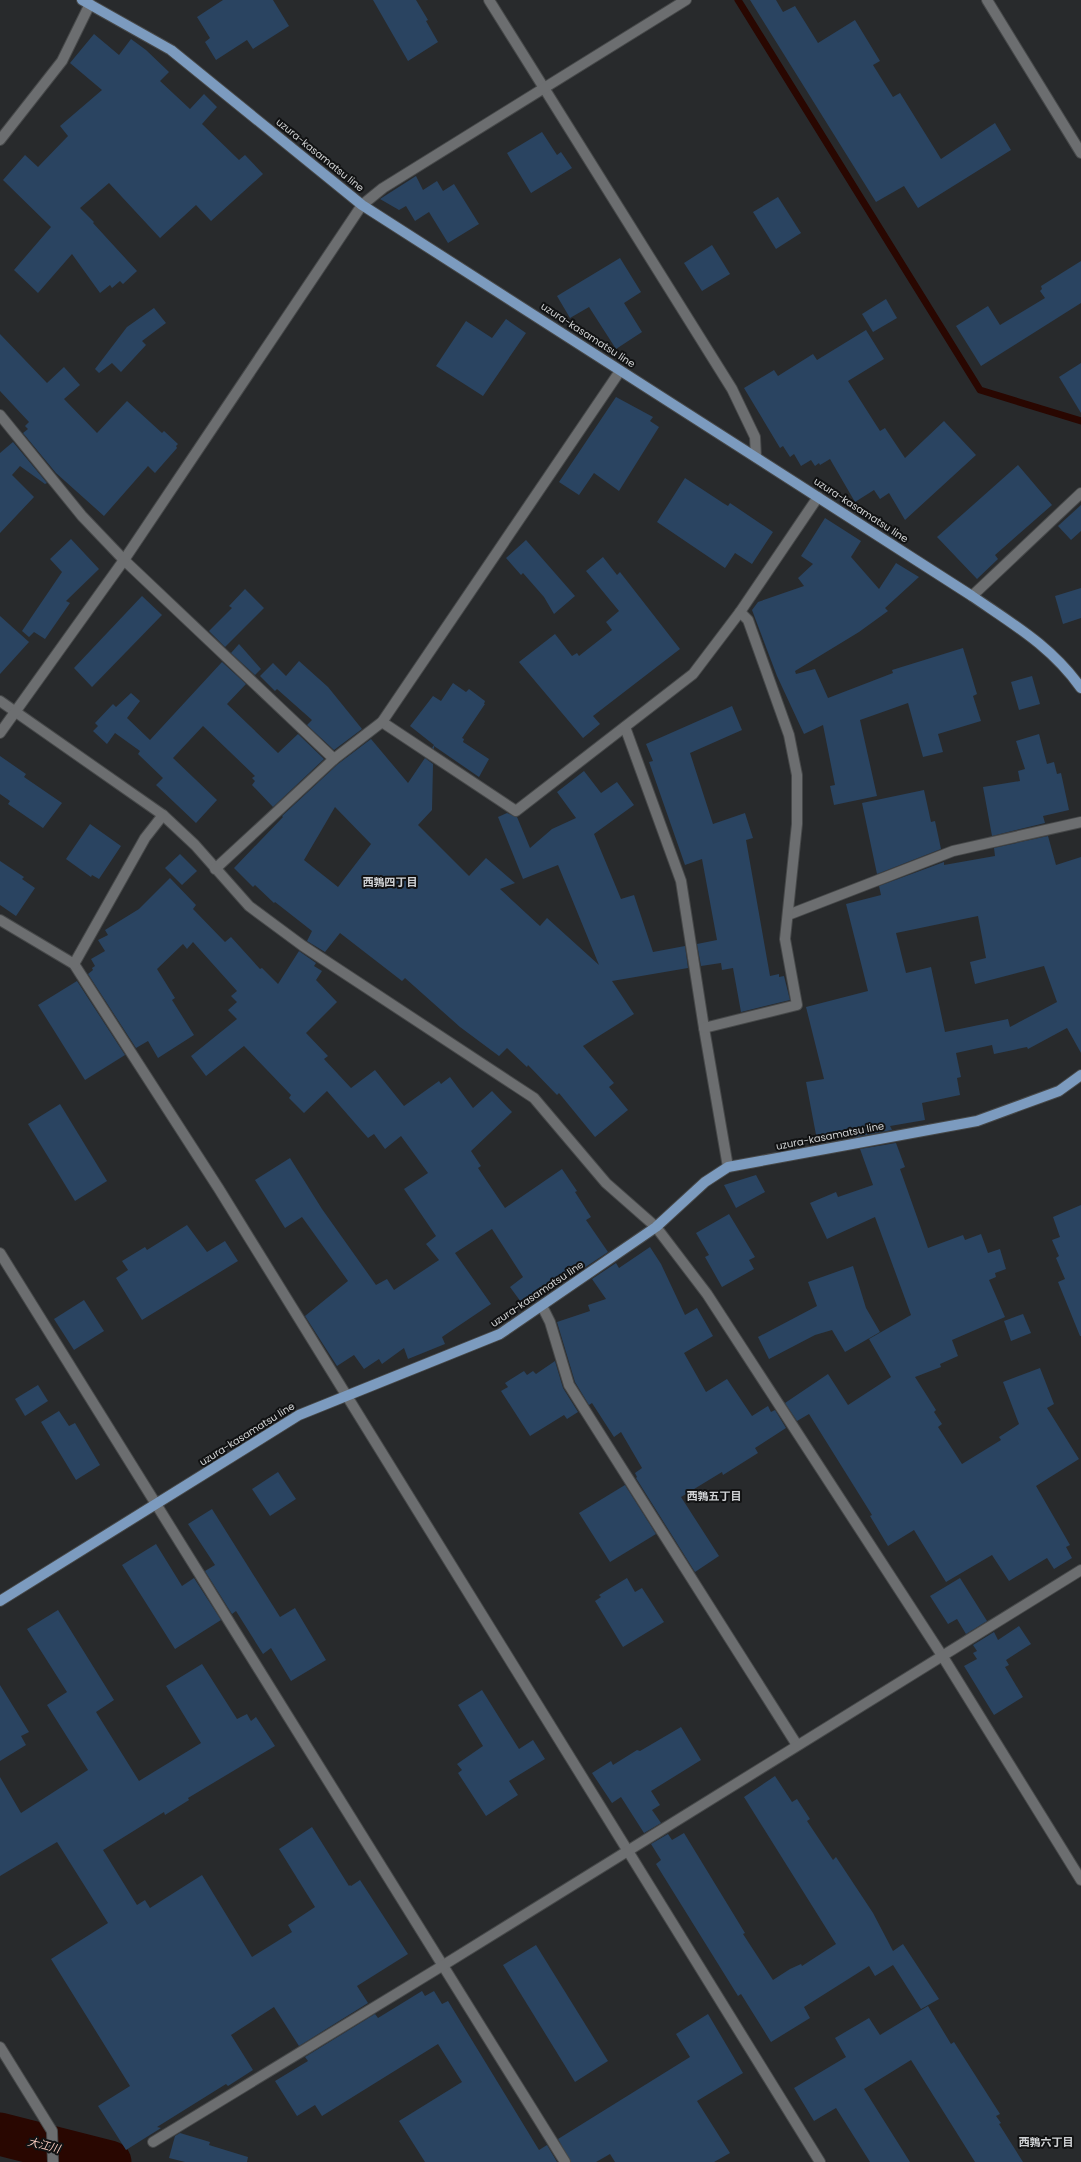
<svg xmlns="http://www.w3.org/2000/svg" width="1081" height="2162" viewBox="0 0 1081 2162" font-family="Poppins,'Noto Sans JP',sans-serif">
	<rect width="100%" height="100%" fill="#282a2c"/>
	<g fill="none" stroke-linecap="round" stroke-linejoin="round">
		<path stroke="#290701" stroke-width="7" d="M 738,0 L 980,390 L 1081,421"/>
		<path stroke="#290701" stroke-width="43" d="M 0,2134 L 110,2162"/>
	</g>
	<g fill="#2a4461" fill-rule="evenodd">
		<path d="M 223,0 L 273,0 L 289,26 L 253,49 L 247,40 L 216,60 L 205,42 L 210,38 L 197,17 Z"/>
		<path d="M 373,0 L 416,0 L 428,20 L 426,21 L 438,42 L 408,61 Z"/>
		<path d="M 750,0 L 776,0 L 783,12 L 795,6 L 818,43 L 855,20 L 880,61 L 873,65 L 893,97 L 900,93 L 941,159 L 995,123 L 1011,150 L 918,208 L 904,186 L 876,202 Z"/>
		<path d="M 94,34 L 119,55 L 131,39 L 146,50 L 169,72 L 160,81 L 190,109 L 204,94 L 217,107 L 202,124 L 239,160 L 245,155 L 263,174 L 211,221 L 196,205 L 160,238 L 109,183 L 80,208 L 94,222 L 93,223 L 137,271 L 123,284 L 120,281 L 112,288 L 110,285 L 100,293 L 72,254 L 38,293 L 14,270 L 51,227 L 3,180 L 25,155 L 38,167 L 68,136 L 60,126 L 102,90 L 70,63 Z"/>
		<path d="M 542,132 L 557,155 L 561,152 L 572,168 L 531,193 L 507,153 Z"/>
		<path d="M 416,176 L 423,190 L 437,181 L 443,191 L 454,184 L 479,224 L 448,243 L 429,212 L 415,221 L 406,206 L 399,210 L 380,199 Z"/>
		<path d="M 778,197 L 801,233 L 776,249 L 753,212 Z"/>
		<path d="M 712,245 L 730,274 L 702,291 L 684,263 Z"/>
		<path d="M 620,258 L 641,292 L 624,303 L 642,332 L 616,349 L 589,307 L 570,318 L 557,296 Z"/>
		<path d="M 1081,261 L 1081,303 L 981,366 L 956,326 L 988,306 L 1000,325 L 1045,298 L 1040,291 L 1042,289 L 1041,286 Z"/>
		<path d="M 886,299 L 897,318 L 873,332 L 862,314 Z"/>
		<path d="M 154,308 L 166,323 L 142,341 L 146,345 L 121,372 L 112,363 L 99,373 L 95,369 L 127,327 Z"/>
		<path d="M 506,319 L 526,333 L 483,396 L 436,366 L 466,321 L 492,338 Z"/>
		<path d="M 866,330 L 884,359 L 848,381 L 880,431 L 885,428 L 905,458 L 944,421 L 976,455 L 905,520 L 889,493 L 880,499 L 874,490 L 855,502 L 830,459 L 820,465 L 819,463 L 815,466 L 811,460 L 801,466 L 794,454 L 790,457 L 783,446 L 780,448 L 744,388 L 774,370 L 778,376 L 813,354 L 817,360 Z"/>
		<path d="M 0,334 L 47,383 L 64,367 L 80,385 L 64,399 L 97,433 L 127,401 L 162,433 L 164,431 L 178,444 L 176,446 L 177,448 L 155,473 L 148,466 L 104,516 L 56,473 L 23,433 L 28,429 L 25,426 L 29,422 L 0,391 Z"/>
		<path d="M 1081,363 L 1081,413 L 1059,377 Z"/>
		<path d="M 616,397 L 653,417 L 650,421 L 659,427 L 619,491 L 594,473 L 579,495 L 559,482 Z"/>
		<path d="M 13,442 L 47,483 L 45,484 L 20,466 L 12,475 L 34,497 L 0,533 L 0,453 Z"/>
		<path d="M 1018,465 L 1052,505 L 995,555 L 998,559 L 977,579 L 937,537 Z"/>
		<path d="M 685,478 L 723,503 L 728,506 L 730,503 L 773,532 L 752,564 L 735,553 L 725,568 L 657,522 Z"/>
		<path d="M 1081,505 L 1081,531 L 1071,540 L 1058,526 Z"/>
		<path d="M 825,518 L 861,541 L 851,557 L 879,589 L 896,563 L 919,577 L 885,608 L 888,611 L 859,632 L 795,671 L 796,674 L 815,669 L 828,698 L 893,673 L 892,670 L 963,648 L 977,694 L 973,696 L 981,721 L 938,734 L 943,752 L 923,757 L 908,703 L 860,720 L 877,796 L 834,805 L 830,786 L 835,785 L 823,725 L 804,734 L 777,676 L 752,610 L 758,602 L 804,586 L 798,578 L 813,564 L 801,556 Z"/>
		<path d="M 71,539 L 99,569 L 66,601 L 70,603 L 45,639 L 34,632 L 29,637 L 22,631 L 62,572 L 50,559 Z"/>
		<path d="M 526,540 L 575,596 L 554,614 L 544,597 L 523,573 L 521,575 L 506,558 Z"/>
		<path d="M 603,557 L 617,575 L 620,572 L 680,649 L 593,716 L 600,724 L 583,738 L 519,662 L 555,634 L 572,656 L 577,653 L 579,656 L 612,630 L 606,622 L 619,611 L 586,571 Z"/>
		<path d="M 1081,588 L 1081,618 L 1063,624 L 1055,596 Z"/>
		<path d="M 245,589 L 264,608 L 225,647 L 209,631 L 232,608 L 229,606 Z"/>
		<path d="M 142,596 L 162,615 L 92,687 L 74,668 Z"/>
		<path d="M 0,616 L 29,642 L 0,674 Z"/>
		<path d="M 239,644 L 261,669 L 255,675 L 231,653 Z"/>
		<path d="M 299,661 L 328,687 L 362,729 L 334,750 L 307,725 L 312,720 L 277,689 L 275,691 L 260,676 L 273,663 L 286,676 Z"/>
		<path d="M 222,662 L 246,684 L 227,704 L 278,753 L 298,734 L 324,759 L 273,807 L 252,785 L 255,781 L 252,778 L 255,776 L 203,726 L 173,758 L 217,800 L 196,823 L 156,785 L 163,778 L 138,754 L 140,751 L 115,733 L 107,744 L 93,731 L 98,726 L 95,723 L 113,704 L 116,707 L 131,693 L 140,701 L 127,718 L 150,740 Z"/>
		<path d="M 1032,676 L 1040,704 L 1019,710 L 1011,682 Z"/>
		<path d="M 453,683 L 466,692 L 469,689 L 485,701 L 484,704 L 485,704 L 462,738 L 464,739 L 463,742 L 489,759 L 479,777 L 434,746 L 434,749 L 432,748 L 434,745 L 410,726 L 433,696 L 441,701 Z"/>
		<path d="M 732,706 L 742,730 L 690,753 L 713,824 L 745,813 L 753,838 L 746,840 L 770,976 L 779,974 L 779,977 L 784,976 L 790,1000 L 741,1012 L 733,968 L 722,970 L 721,963 L 701,966 L 697,944 L 717,940 L 702,859 L 685,865 L 649,762 L 653,761 L 646,744 Z"/>
		<path d="M 1039,734 L 1047,764 L 1054,762 L 1057,774 L 1061,773 L 1069,810 L 1043,816 L 1045,823 L 992,836 L 983,787 L 1020,781 L 1018,771 L 1025,769 L 1016,741 Z"/>
		<path d="M 371,739 L 408,783 L 425,758 L 433,764 L 432,810 L 418,825 L 469,876 L 486,858 L 515,883 L 500,889 L 540,926 L 547,918 L 599,965 L 558,865 L 523,879 L 498,817 L 507,813 L 517,817 L 530,848 L 552,829 L 576,818 L 557,792 L 584,771 L 601,793 L 617,782 L 634,805 L 594,834 L 621,899 L 634,895 L 653,952 L 685,946 L 688,968 L 612,981 L 634,1014 L 583,1046 L 614,1083 L 609,1087 L 628,1110 L 595,1137 L 559,1093 L 557,1095 L 528,1065 L 527,1067 L 507,1048 L 499,1056 L 460,1027 L 405,978 L 402,981 L 340,933 L 325,952 L 307,941 L 312,931 L 275,902 L 274,903 L 255,885 L 253,887 L 234,868 L 283,817 L 282,816 L 338,764 ZM 335,807 L 371,844 L 338,887 L 304,860 Z"/>
		<path d="M 0,756 L 26,774 L 24,777 L 62,803 L 43,828 L 8,804 L 10,801 L 0,794 Z"/>
		<path d="M 924,790 L 931,822 L 935,821 L 941,849 L 877,874 L 862,803 Z"/>
		<path d="M 90,824 L 121,846 L 99,879 L 92,875 L 91,877 L 66,859 Z"/>
		<path d="M 1048,836 L 1056,865 L 1081,857 L 1081,1053 L 1067,1028 L 1028,1049 L 1027,1047 L 994,1054 L 992,1045 L 956,1053 L 961,1077 L 957,1078 L 960,1095 L 922,1103 L 925,1120 L 890,1126 L 892,1130 L 856,1137 L 854,1133 L 817,1140 L 806,1082 L 824,1079 L 806,1007 L 868,991 L 846,904 L 881,895 L 879,886 L 944,862 L 944,865 L 995,856 L 994,848 ZM 978,916 L 986,958 L 970,962 L 975,984 L 1044,966 L 1057,1002 L 1010,1027 L 1008,1019 L 945,1032 L 931,967 L 906,973 L 896,933 Z"/>
		<path d="M 180,854 L 197,871 L 182,885 L 165,868 Z"/>
		<path d="M 0,861 L 24,877 L 22,879 L 35,888 L 16,916 L 0,905 Z"/>
		<path d="M 170,878 L 196,905 L 193,909 L 225,942 L 231,937 L 260,969 L 262,968 L 278,984 L 299,951 L 316,963 L 314,966 L 322,971 L 316,980 L 337,1002 L 306,1033 L 328,1056 L 324,1059 L 351,1088 L 375,1070 L 404,1106 L 439,1081 L 441,1084 L 450,1077 L 473,1108 L 492,1091 L 512,1112 L 471,1151 L 481,1166 L 478,1168 L 505,1208 L 562,1169 L 577,1191 L 575,1192 L 591,1217 L 586,1220 L 608,1252 L 584,1268 L 582,1264 L 537,1296 L 535,1293 L 521,1302 L 510,1287 L 523,1277 L 492,1229 L 455,1253 L 491,1304 L 442,1337 L 445,1344 L 408,1359 L 404,1348 L 382,1364 L 379,1359 L 364,1369 L 354,1355 L 337,1366 L 305,1316 L 348,1281 L 302,1217 L 285,1228 L 255,1180 L 290,1158 L 322,1209 L 376,1285 L 387,1279 L 394,1290 L 439,1260 L 426,1244 L 436,1236 L 404,1189 L 428,1173 L 401,1136 L 385,1149 L 374,1134 L 368,1138 L 327,1091 L 304,1113 L 289,1098 L 291,1095 L 244,1046 L 206,1076 L 191,1056 L 237,1019 L 228,1010 L 237,1002 L 231,996 L 237,991 L 193,942 L 187,949 L 183,944 L 157,969 L 175,998 L 172,1000 L 194,1035 L 158,1058 L 148,1041 L 136,1048 L 88,974 L 93,970 L 92,968 L 95,966 L 91,959 L 105,951 L 98,940 L 108,935 L 105,930 L 139,909 Z"/>
		<path d="M 77,981 L 125,1055 L 85,1080 L 38,1005 Z"/>
		<path d="M 60,1104 L 107,1181 L 75,1201 L 28,1124 Z"/>
		<path d="M 896,1143 L 905,1167 L 900,1169 L 928,1248 L 963,1235 L 965,1240 L 981,1234 L 988,1253 L 1000,1249 L 1006,1269 L 995,1273 L 996,1277 L 989,1280 L 1005,1317 L 952,1340 L 958,1356 L 940,1364 L 941,1367 L 915,1377 L 936,1410 L 934,1412 L 942,1424 L 938,1427 L 962,1464 L 1001,1440 L 999,1437 L 1019,1424 L 1003,1382 L 1040,1368 L 1054,1404 L 1047,1408 L 1079,1459 L 1036,1486 L 1070,1545 L 1066,1547 L 1072,1558 L 1054,1569 L 1047,1558 L 1009,1581 L 992,1555 L 946,1582 L 914,1530 L 888,1546 L 870,1516 L 872,1515 L 809,1414 L 797,1421 L 785,1403 L 828,1374 L 848,1405 L 891,1377 L 869,1339 L 911,1315 L 875,1217 L 827,1239 L 810,1203 L 836,1192 L 838,1197 L 873,1185 L 860,1149 Z"/>
		<path d="M 756,1175 L 765,1192 L 736,1208 L 724,1185 Z"/>
		<path d="M 1081,1205 L 1081,1336 L 1080,1336 L 1058,1282 L 1065,1279 L 1056,1258 L 1059,1256 L 1052,1240 L 1060,1237 L 1053,1217 Z"/>
		<path d="M 729,1214 L 755,1257 L 749,1260 L 754,1269 L 722,1287 L 705,1257 L 709,1255 L 696,1233 Z"/>
		<path d="M 187,1225 L 207,1252 L 225,1241 L 238,1261 L 142,1320 L 116,1278 L 128,1270 L 122,1261 L 145,1247 L 147,1250 Z"/>
		<path d="M 650,1247 L 661,1264 L 685,1315 L 697,1308 L 713,1336 L 684,1353 L 706,1392 L 727,1379 L 752,1416 L 768,1406 L 771,1412 L 775,1410 L 786,1428 L 755,1448 L 758,1453 L 723,1475 L 722,1472 L 681,1497 L 719,1556 L 695,1572 L 636,1478 L 637,1477 L 635,1473 L 642,1468 L 621,1432 L 614,1437 L 592,1403 L 589,1405 L 575,1382 L 557,1322 L 590,1311 L 588,1305 L 606,1299 L 592,1279 L 616,1263 L 619,1268 Z"/>
		<path d="M 853,1266 L 866,1308 L 880,1332 L 845,1352 L 832,1330 L 815,1335 L 769,1359 L 758,1337 L 817,1306 L 808,1282 Z"/>
		<path d="M 84,1300 L 104,1331 L 74,1350 L 54,1319 Z"/>
		<path d="M 1023,1314 L 1031,1333 L 1011,1341 L 1004,1321 Z"/>
		<path d="M 555,1361 L 563,1388 L 578,1412 L 567,1419 L 564,1415 L 530,1436 L 501,1391 L 508,1387 L 505,1383 L 524,1371 L 527,1375 L 533,1371 L 536,1374 Z"/>
		<path d="M 38,1385 L 48,1401 L 25,1416 L 15,1399 Z"/>
		<path d="M 59,1411 L 69,1426 L 75,1423 L 100,1465 L 76,1480 L 41,1422 Z"/>
		<path d="M 278,1472 L 296,1499 L 270,1516 L 252,1489 Z"/>
		<path d="M 625,1485 L 656,1534 L 610,1562 L 579,1513 Z"/>
		<path d="M 212,1509 L 280,1617 L 295,1608 L 326,1660 L 291,1681 L 271,1648 L 263,1654 L 236,1611 L 232,1614 L 205,1571 L 215,1565 L 188,1524 Z"/>
		<path d="M 156,1544 L 182,1586 L 194,1578 L 221,1620 L 175,1649 L 122,1565 Z"/>
		<path d="M 627,1578 L 635,1592 L 642,1588 L 664,1622 L 623,1647 L 595,1601 L 601,1597 L 599,1595 Z"/>
		<path d="M 960,1578 L 987,1621 L 966,1634 L 957,1619 L 948,1624 L 930,1596 Z"/>
		<path d="M 58,1610 L 114,1700 L 96,1712 L 139,1781 L 201,1743 L 166,1686 L 202,1664 L 237,1719 L 247,1714 L 251,1721 L 256,1717 L 275,1746 L 188,1798 L 189,1800 L 165,1815 L 164,1812 L 103,1850 L 137,1905 L 145,1900 L 150,1908 L 202,1875 L 252,1957 L 292,1932 L 288,1925 L 315,1907 L 279,1849 L 312,1827 L 349,1886 L 350,1885 L 351,1886 L 360,1880 L 408,1954 L 357,1986 L 368,2003 L 299,2046 L 274,2007 L 231,2035 L 253,2070 L 228,2086 L 226,2084 L 157,2127 L 161,2128 L 126,2150 L 98,2106 L 130,2086 L 51,1959 L 108,1923 L 57,1842 L 0,1876 L 0,1777 L 21,1813 L 88,1770 L 47,1705 L 67,1692 L 27,1629 Z"/>
		<path d="M 1019,1626 L 1031,1644 L 1006,1660 L 1009,1665 L 1005,1667 L 1023,1697 L 994,1715 L 964,1666 L 977,1659 L 973,1653 L 977,1651 L 973,1645 L 994,1632 L 998,1640 Z"/>
		<path d="M 0,1685 L 29,1732 L 21,1736 L 26,1745 L 0,1761 Z"/>
		<path d="M 482,1690 L 519,1749 L 533,1740 L 545,1759 L 509,1781 L 518,1795 L 486,1816 L 458,1773 L 462,1770 L 457,1764 L 483,1746 L 458,1705 Z"/>
		<path d="M 681,1727 L 701,1760 L 651,1791 L 660,1805 L 652,1810 L 661,1823 L 644,1833 L 621,1797 L 612,1803 L 592,1773 L 611,1761 L 613,1765 L 637,1750 L 640,1751 Z"/>
		<path d="M 775,1776 L 792,1802 L 797,1799 L 810,1819 L 807,1821 L 833,1860 L 836,1857 L 873,1913 L 893,1951 L 903,1944 L 939,1999 L 921,2009 L 893,1965 L 875,1976 L 869,1966 L 804,2007 L 810,2018 L 771,2042 L 741,1994 L 738,1996 L 669,1885 L 656,1864 L 661,1860 L 651,1844 L 668,1834 L 672,1840 L 684,1833 L 745,1933 L 743,1934 L 773,1980 L 790,1969 L 801,1964 L 802,1966 L 836,1944 L 744,1797 Z"/>
		<path d="M 536,1945 L 608,2061 L 575,2082 L 503,1965 Z"/>
		<path d="M 422,1991 L 425,1996 L 434,1991 L 442,2004 L 448,2001 L 539,2150 L 547,2145 L 557,2162 L 425,2162 L 399,2121 L 462,2082 L 438,2044 L 322,2116 L 315,2105 L 297,2116 L 275,2081 L 308,2061 L 305,2057 L 375,2014 L 378,2018 Z"/>
		<path d="M 928,2006 L 951,2044 L 954,2042 L 1000,2114 L 996,2116 L 1001,2123 L 999,2124 L 1023,2162 L 975,2162 L 911,2060 L 864,2089 L 910,2162 L 870,2162 L 836,2108 L 814,2121 L 794,2088 L 846,2057 L 835,2038 L 869,2018 L 880,2035 Z"/>
		<path d="M 708,2014 L 743,2073 L 697,2101 L 730,2153 L 714,2162 L 615,2162 L 610,2154 L 596,2162 L 571,2162 L 558,2139 L 690,2057 L 676,2034 Z"/>
		<path d="M 180,2133 L 210,2142 L 209,2145 L 248,2157 L 247,2162 L 185,2162 L 169,2158 L 175,2136 Z"/>
	</g>
	<g fill="none" stroke-linecap="round" stroke-linejoin="round">
		<g stroke="#464849" stroke-width="12">
			<g id="minor">
				<path d="M 489,0 L 732,389 L 755,437 L 756,457"/>
				<path d="M 987,0 L 1081,153"/>
				<path d="M 0,140 L 62,61 L 90,4"/>
				<path d="M 0,415 L 82,516 L 124,560 L 334,759"/>
				<path d="M 972,596 L 1081,493"/>
				<path d="M 0,701 L 163,815 L 195,845 L 249,906 L 303,946 L 534,1098 L 606,1183 L 656,1227 L 707,1294 L 943,1657 L 1081,1880"/>
				<path d="M 382,722 L 516,811 L 693,674 L 740,612 L 818,497"/>
				<path d="M 625,727 L 681,881 L 704,1028 L 728,1167"/>
				<path d="M 0,733 L 124,560 L 362,205 L 383,188 L 686,0"/>
				<path d="M 215,869 L 334,759 L 382,722 L 620,371"/>
				<path d="M 788,915 L 953,851 L 1081,822"/>
				<path d="M 0,920 L 74,964 L 219,1189 L 820,2162"/>
				<path d="M 74,964 L 145,838 L 163,815"/>
				<path d="M 704,1028 L 797,1005 L 785,939 L 797,824 L 797,775 L 789,735 L 748,620 L 740,612"/>
				<path d="M 0,1253 L 565,2162"/>
				<path d="M 542,1306 L 550,1322 L 569,1385 L 797,1745"/>
				<path d="M 0,2047 L 52,2131 L 53,2162"/>
				<path d="M 153,2142 L 442,1966 L 1081,1570"/>
			</g>
		</g>
		<g stroke="#464849" stroke-width="12">
			<g id="major">
				<path d="M 82,0 L 171,50 L 362,205 L 972,596 C 1014,625 1051,646 1081,688"/>
				<path d="M 0,1601 L 299,1415 L 500,1334 L 656,1227 L 705,1182 L 728,1167 L 977,1121 L 1059,1091 L 1081,1075"/>
			</g>
		</g>
		<use href="#minor" stroke="#6c6e70" stroke-width="10"/>
		<use href="#major" stroke="#7c9bbf" stroke-width="10"/>
	</g>
	<g text-anchor="middle" dominant-baseline="central" stroke-width="4" stroke-linejoin="round" paint-order="stroke">
		<g font-size="10" fill="#d0d2d3" stroke="#111213">
			<text transform="translate(320 155) rotate(39)">uzura-kasamatsu line</text>
			<text transform="translate(588 335) rotate(33)">uzura-kasamatsu line</text>
			<text transform="translate(861 510) rotate(33)">uzura-kasamatsu line</text>
			<text transform="translate(830 1136) rotate(-11)">uzura-kasamatsu line</text>
			<text transform="translate(537 1294) rotate(-34)">uzura-kasamatsu line</text>
			<text transform="translate(247 1434) rotate(-32)">uzura-kasamatsu line</text>
		</g>
		<g font-size="11" font-weight="bold" fill="#d0d2d5" stroke="#111213">
			<text x="390" y="882">西鶉四丁目</text>
			<text x="714" y="1496">西鶉五丁目</text>
			<text x="1046" y="2142">西鶉六丁目</text>
		</g>
		<g font-size="11" font-style="italic" fill="#f7cabd" stroke="#111213">
			<text transform="translate(44 2145) rotate(14)">大江川</text>
		</g>
	</g>
</svg>
